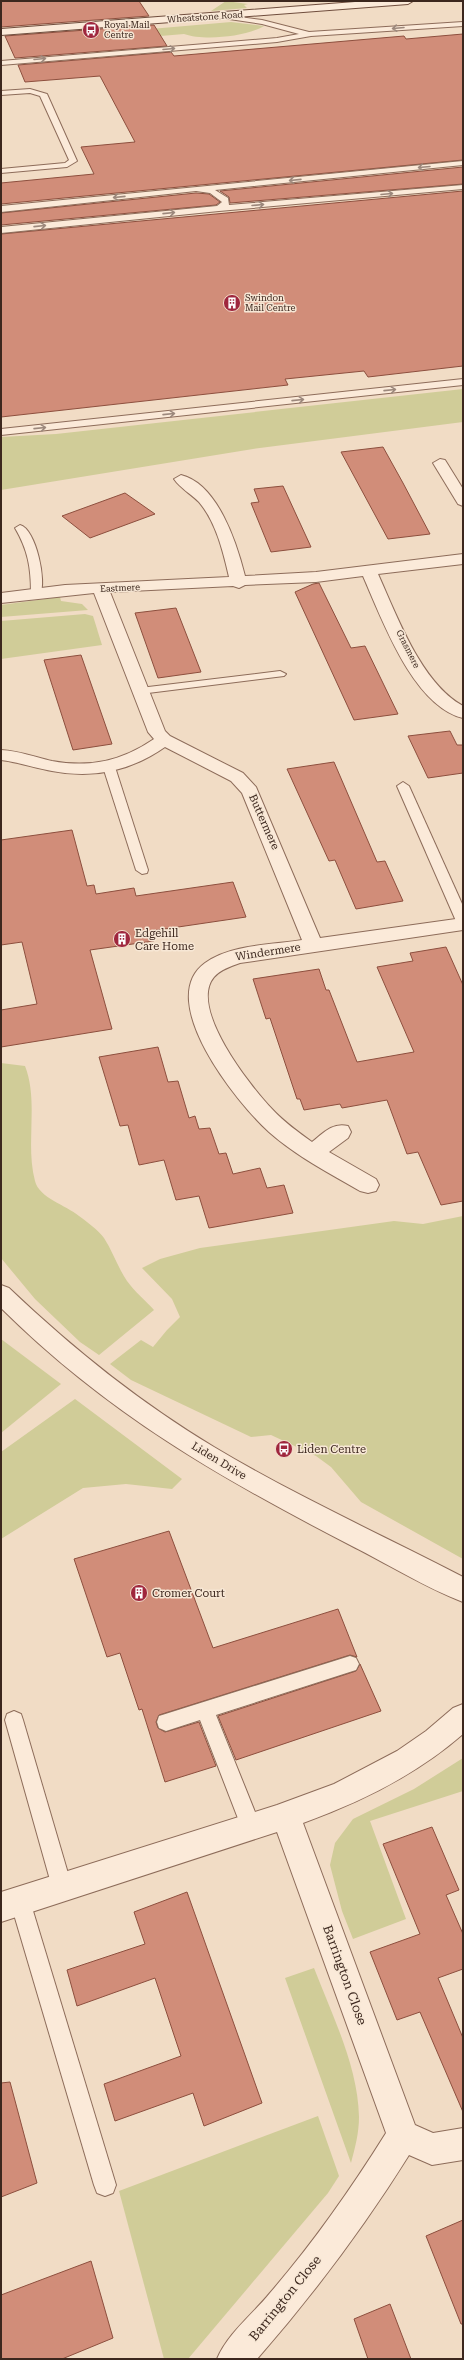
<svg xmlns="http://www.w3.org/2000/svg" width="464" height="2360" viewBox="0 0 464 2360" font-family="'Roboto Serif',serif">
	<rect width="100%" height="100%" fill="#f1dcc5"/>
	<g fill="#d0cc98">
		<path d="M 226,1 L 248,4 L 244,5 L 247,8 L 211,11 Z"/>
		<path d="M 231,22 L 264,26 C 246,37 204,41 184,34 L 55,45 L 42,38 L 1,42 Z"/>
		<path d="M 463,389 L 463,422 L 253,449 L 1,490 L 1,437 L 56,434 Z"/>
		<path d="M 60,597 L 61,601 L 82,604 L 88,610 L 1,617 L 1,605 Z"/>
		<path d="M 85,614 L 93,616 L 102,645 L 1,659 L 1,621 Z"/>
		<path d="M 1,1063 L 25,1066 C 39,1102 25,1143 35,1181 C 39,1198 66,1205 79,1216 C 87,1222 98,1230 104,1238 C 113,1252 118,1268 127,1281 C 135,1292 146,1301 154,1310 L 99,1355 L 80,1342 L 35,1299 L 1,1258 Z"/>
		<path d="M 463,1216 L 463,1559 L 361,1502 L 331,1467 L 316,1456 L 271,1435 L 251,1437 L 131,1380 L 110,1364 L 141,1340 L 153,1347 L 167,1330 L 180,1317 L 172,1299 L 142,1268 L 160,1259 L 200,1248 L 394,1221 L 423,1224 Z"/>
		<path d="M 1,1339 L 61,1384 L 1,1433 Z"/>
		<path d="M 75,1399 L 182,1479 L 172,1489 L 126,1484 L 83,1488 L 1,1539 L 1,1452 Z"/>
		<path d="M 463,1758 L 463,1791 L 370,1821 L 406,1919 L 353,1939 L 342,1911 L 330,1865 L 335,1843 L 353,1819 L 414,1789 Z"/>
		<path d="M 314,1968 C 332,2015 358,2066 359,2117 C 359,2133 355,2148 351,2163 L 285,1978 Z"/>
		<path d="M 318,2116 L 339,2176 L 328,2193 L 188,2359 L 164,2359 L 119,2191 Z"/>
	</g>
	<g fill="#d18d79" stroke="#8d4f3e">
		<path d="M 1,1 L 139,1 L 149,16 L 1,27 Z"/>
		<path d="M 154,25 L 167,46 L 15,58 L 5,36 Z"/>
		<path d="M 463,34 L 463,160 L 1,204 L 1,183 L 94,174 L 81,147 L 135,142 L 100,76 L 25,82 L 18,65 L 171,52 L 174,56 L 404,36 L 406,39 Z"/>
		<path d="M 463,167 L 463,184 L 230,203 L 229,197 L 220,191 Z"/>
		<path d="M 463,191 L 463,366 L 368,377 L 364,371 L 285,379 L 288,385 L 1,417 L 1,234 Z"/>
		<path d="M 196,193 L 209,194 L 220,202 L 216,205 L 1,225 L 1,213 Z"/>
		<path d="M 383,447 L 403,483 L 430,534 L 388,539 L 341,452 Z"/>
		<path d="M 283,486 L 311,547 L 271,552 L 251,503 L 259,502 L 254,489 Z"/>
		<path d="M 125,493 L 155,514 L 90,538 L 62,516 Z"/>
		<path d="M 319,583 L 351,648 L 365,646 L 398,714 L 354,720 L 295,592 L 313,584 Z"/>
		<path d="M 176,608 L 201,672 L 158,678 L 135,613 Z"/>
		<path d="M 81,655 L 112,744 L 73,750 L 44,660 Z"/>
		<path d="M 450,731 L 457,745 L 463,745 L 463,773 L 428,778 L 408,736 Z"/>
		<path d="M 334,762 L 377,862 L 385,861 L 403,901 L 356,909 L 335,860 L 329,861 L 287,769 Z"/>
		<path d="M 72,830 L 87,886 L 94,885 L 96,894 L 134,888 L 136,896 L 233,882 L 246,917 L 151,931 L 154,941 L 90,950 L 112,1029 L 1,1047 L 1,1010 L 37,1004 L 22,942 L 1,945 L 1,840 Z"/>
		<path d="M 446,947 L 463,985 L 463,1201 L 441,1205 L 418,1152 L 407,1154 L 387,1100 L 342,1108 L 340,1104 L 304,1110 L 300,1099 L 297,1099 L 270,1018 L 266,1019 L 253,979 L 319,969 L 326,990 L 329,990 L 357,1062 L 414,1052 L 377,967 L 413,961 L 410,953 Z"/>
		<path d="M 158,1047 L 168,1082 L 178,1081 L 189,1118 L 195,1116 L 199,1129 L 210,1128 L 219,1154 L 226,1153 L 233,1174 L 260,1168 L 267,1188 L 284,1185 L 293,1213 L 209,1228 L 199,1196 L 176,1200 L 164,1160 L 139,1165 L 128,1125 L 120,1126 L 99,1057 Z"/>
		<path d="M 169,1531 L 213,1648 L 338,1609 L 357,1657 L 350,1655 L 159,1715 L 156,1722 L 158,1728 L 165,1732 L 199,1722 L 216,1766 L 165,1782 L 142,1709 L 139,1710 L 120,1653 L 107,1657 L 74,1559 Z"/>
		<path d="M 360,1664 L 381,1711 L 236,1760 L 218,1716 L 356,1671 Z"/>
		<path d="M 432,1827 L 459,1890 L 446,1895 L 463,1934 L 463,1969 L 438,1978 L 463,2038 L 463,2112 L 420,2012 L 397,2020 L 370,1952 L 420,1934 L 383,1844 Z"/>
		<path d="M 187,1892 L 262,2103 L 204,2126 L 193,2093 L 115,2121 L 104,2084 L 181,2056 L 155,1978 L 77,2006 L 67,1970 L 145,1944 L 134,1912 Z"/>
		<path d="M 10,2082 L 37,2183 L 1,2197 L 1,2083 Z"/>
		<path d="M 463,2220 L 463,2324 L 461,2324 L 426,2236 Z"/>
		<path d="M 91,2261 L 113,2338 L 62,2359 L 1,2359 L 1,2295 Z"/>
		<path d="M 390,2304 L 411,2359 L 368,2359 L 354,2319 Z"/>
	</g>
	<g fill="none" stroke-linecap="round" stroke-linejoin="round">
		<g stroke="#8d6c5a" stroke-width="2">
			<g id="lane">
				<path d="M 218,14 L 262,20 L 309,32 L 463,22 L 463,26 L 311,36 L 277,42 L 1,65 L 1,61 L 277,38 L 299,34 L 262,24 L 216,17 L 216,15 Z"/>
				<path d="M 30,89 L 47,94 L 77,161 L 67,167 L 1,173 L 1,169 L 65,163 L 69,160 L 40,96 L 30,93 L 1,95 L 1,91 Z"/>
				<path d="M 463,161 L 463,165 L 215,190 L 228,198 L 229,205 L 463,185 L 463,189 L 219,211 L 1,233 L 1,227 L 217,206 L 222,202 L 210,193 L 196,191 L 1,212 L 1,206 Z"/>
				<path d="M 463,379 L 463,385 L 1,435 L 1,429 Z"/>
				<path d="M 20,525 C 36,529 47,582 40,595 L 32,595 L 31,593 C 31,568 28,550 15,528 Z"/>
				<path d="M 280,671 L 286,674 L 284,676 L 140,694 L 134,691 L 140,688 Z"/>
				<path d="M 109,763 L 115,767 L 148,870 L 147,873 L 142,874 L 136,870 L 103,767 Z"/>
				<path d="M 403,782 L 409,786 L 463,906 L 463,925 L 456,921 L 397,786 Z"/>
				<path d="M 350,1656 L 356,1658 L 359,1664 L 356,1670 L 216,1715 L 261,1827 L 258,1834 L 251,1836 L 244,1834 L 200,1720 L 166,1731 L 159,1728 L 157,1722 L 159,1716 Z"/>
				<path d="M 14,1711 L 21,1714 L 23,1720 L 72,1887 L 69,1894 L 62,1897 L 55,1894 L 52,1887 L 5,1720 L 7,1714 Z"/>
				<path d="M 20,1891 L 27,1894 L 30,1901 L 116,2185 L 113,2193 L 105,2196 L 97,2193 L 94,2185 L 10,1901 L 13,1894 Z"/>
			</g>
		</g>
		<g stroke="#8d6c5a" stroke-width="2">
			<g id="street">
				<path d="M 440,459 L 445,460 L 463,489 L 463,506 L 458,504 L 433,463 Z"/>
				<path d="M 181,475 C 218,484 237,544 245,576 L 316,572 L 463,554 L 463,564 L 378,574 C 397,616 421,683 463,706 L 463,718 C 413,706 382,619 363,576 L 316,582 L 245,585 L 239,588 L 233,586 L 110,592 L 165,731 L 170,736 L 243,773 L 256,787 L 320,938 L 463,918 L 463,930 L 240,963 C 231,966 220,970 214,977 C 188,1008 251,1087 272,1109 C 284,1122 298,1132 312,1142 C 323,1133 333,1122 348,1126 L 351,1132 L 348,1138 L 329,1152 L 376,1179 L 379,1185 L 376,1191 L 368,1193 L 360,1191 C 329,1173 296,1156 269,1132 C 237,1103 154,1000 205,963 C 231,944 272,945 302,940 L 242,793 L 231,781 L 165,747 C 131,771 92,779 52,771 C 35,768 18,762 1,760 L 1,750 C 19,751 35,757 52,761 C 90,768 122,761 154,739 L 148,732 L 94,593 L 1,603 L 1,593 L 65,585 L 229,577 C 223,551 216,522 199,502 C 191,494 180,488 174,479 Z"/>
				<path d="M 1,1285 L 9,1288 C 72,1348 139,1402 214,1447 C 294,1495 380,1534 463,1577 L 463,1602 C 426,1588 388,1564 352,1546 C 220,1478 108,1414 1,1308 Z"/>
				<path d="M 463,1704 L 463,1734 C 416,1775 361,1802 303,1823 L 415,2125 L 433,2133 L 463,2128 L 463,2160 L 432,2165 L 409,2155 C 364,2227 313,2295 257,2359 L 217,2359 C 228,2333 253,2314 270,2293 C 313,2243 351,2189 386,2133 L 277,1832 L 1,1922 L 1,1892 L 277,1805 L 334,1784 L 397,1751 L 426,1731 L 453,1708 Z"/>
			</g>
		</g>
		<g stroke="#6f4d3d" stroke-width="2">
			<path id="secondary" d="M 368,1 L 413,1 L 408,4 L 1,35 L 1,29 Z"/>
		</g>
		<use href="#lane" fill="#fbead9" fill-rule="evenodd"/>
		<use href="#street" fill="#fbead9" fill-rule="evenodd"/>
		<use href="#secondary" fill="#fbead9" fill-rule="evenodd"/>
	</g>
	<defs><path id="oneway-shaft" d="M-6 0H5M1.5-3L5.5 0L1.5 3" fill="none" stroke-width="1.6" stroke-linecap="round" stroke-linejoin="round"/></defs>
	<g stroke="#9c887c">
		<use href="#oneway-shaft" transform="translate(398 28) rotate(175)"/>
		<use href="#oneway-shaft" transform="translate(169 49) rotate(-5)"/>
		<use href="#oneway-shaft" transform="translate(40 59) rotate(-5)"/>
		<use href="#oneway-shaft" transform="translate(424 167) rotate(175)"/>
		<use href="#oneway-shaft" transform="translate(295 180) rotate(174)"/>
		<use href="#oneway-shaft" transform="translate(387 194) rotate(-5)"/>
		<use href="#oneway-shaft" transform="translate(119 197) rotate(174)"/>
		<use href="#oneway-shaft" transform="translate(258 205) rotate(-5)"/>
		<use href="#oneway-shaft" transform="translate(169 213) rotate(-6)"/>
		<use href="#oneway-shaft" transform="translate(40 226) rotate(-6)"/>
		<use href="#oneway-shaft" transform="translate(390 390) rotate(-6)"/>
		<use href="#oneway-shaft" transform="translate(298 400) rotate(-6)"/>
		<use href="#oneway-shaft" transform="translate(169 414) rotate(-6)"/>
		<use href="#oneway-shaft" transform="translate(40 428) rotate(-6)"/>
	</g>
	<defs>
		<g id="bus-disc" transform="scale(0.9)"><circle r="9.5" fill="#9f263d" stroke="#f7e7d5"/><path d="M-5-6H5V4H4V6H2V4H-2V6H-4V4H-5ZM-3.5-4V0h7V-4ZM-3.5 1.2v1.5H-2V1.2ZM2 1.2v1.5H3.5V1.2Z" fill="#fff"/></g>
		<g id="building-disc" transform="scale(0.9)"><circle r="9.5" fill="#9f263d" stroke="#f7e7d5"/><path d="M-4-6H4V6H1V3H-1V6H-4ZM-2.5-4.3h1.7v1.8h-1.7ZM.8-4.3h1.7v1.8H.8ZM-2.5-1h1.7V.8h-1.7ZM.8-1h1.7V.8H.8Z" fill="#fff"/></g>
	</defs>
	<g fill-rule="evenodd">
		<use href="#bus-disc" x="91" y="30"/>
		<use href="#building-disc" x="232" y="303"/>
		<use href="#building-disc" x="122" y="939"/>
		<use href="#bus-disc" x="284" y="1449"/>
		<use href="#building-disc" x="139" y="1593"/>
	</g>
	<g text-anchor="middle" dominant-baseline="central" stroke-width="3" stroke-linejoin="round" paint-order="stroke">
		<g font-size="9" fill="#3c271e" stroke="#f7e7d5">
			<text transform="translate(205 17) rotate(-4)">Wheatstone Road</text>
			<text transform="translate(120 588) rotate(-3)">Eastmere</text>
			<text transform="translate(408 649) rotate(63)">Grasmere</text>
		</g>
		<g font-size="9" fill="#3c271e" stroke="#f7e7d5" text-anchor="start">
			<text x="104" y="25">Royal Mail<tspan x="104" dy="10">Centre</tspan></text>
			<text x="245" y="298">Swindon<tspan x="245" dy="10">Mail Centre</tspan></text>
		</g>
		<g font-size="11" fill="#3c271e" stroke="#f7e7d5">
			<text transform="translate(264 822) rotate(66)">Buttermere</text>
			<text transform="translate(268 952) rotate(-9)">Windermere</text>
			<text transform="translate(219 1461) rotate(31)">Liden Drive</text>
		</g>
		<g font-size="11" fill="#3c271e" stroke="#f7e7d5" text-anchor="start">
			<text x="135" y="933">Edgehill<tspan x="135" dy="13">Care Home</tspan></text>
			<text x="297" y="1449">Liden Centre</text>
			<text x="152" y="1593">Cromer Court</text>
		</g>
		<g font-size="13" fill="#3c271e" stroke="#f7e7d5">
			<text transform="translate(345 1975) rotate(70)">Barrington Close</text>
			<text transform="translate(285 2298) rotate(-51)">Barrington Close</text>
		</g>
	</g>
	<rect width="464" height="2360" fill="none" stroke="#3c271e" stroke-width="4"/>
</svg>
